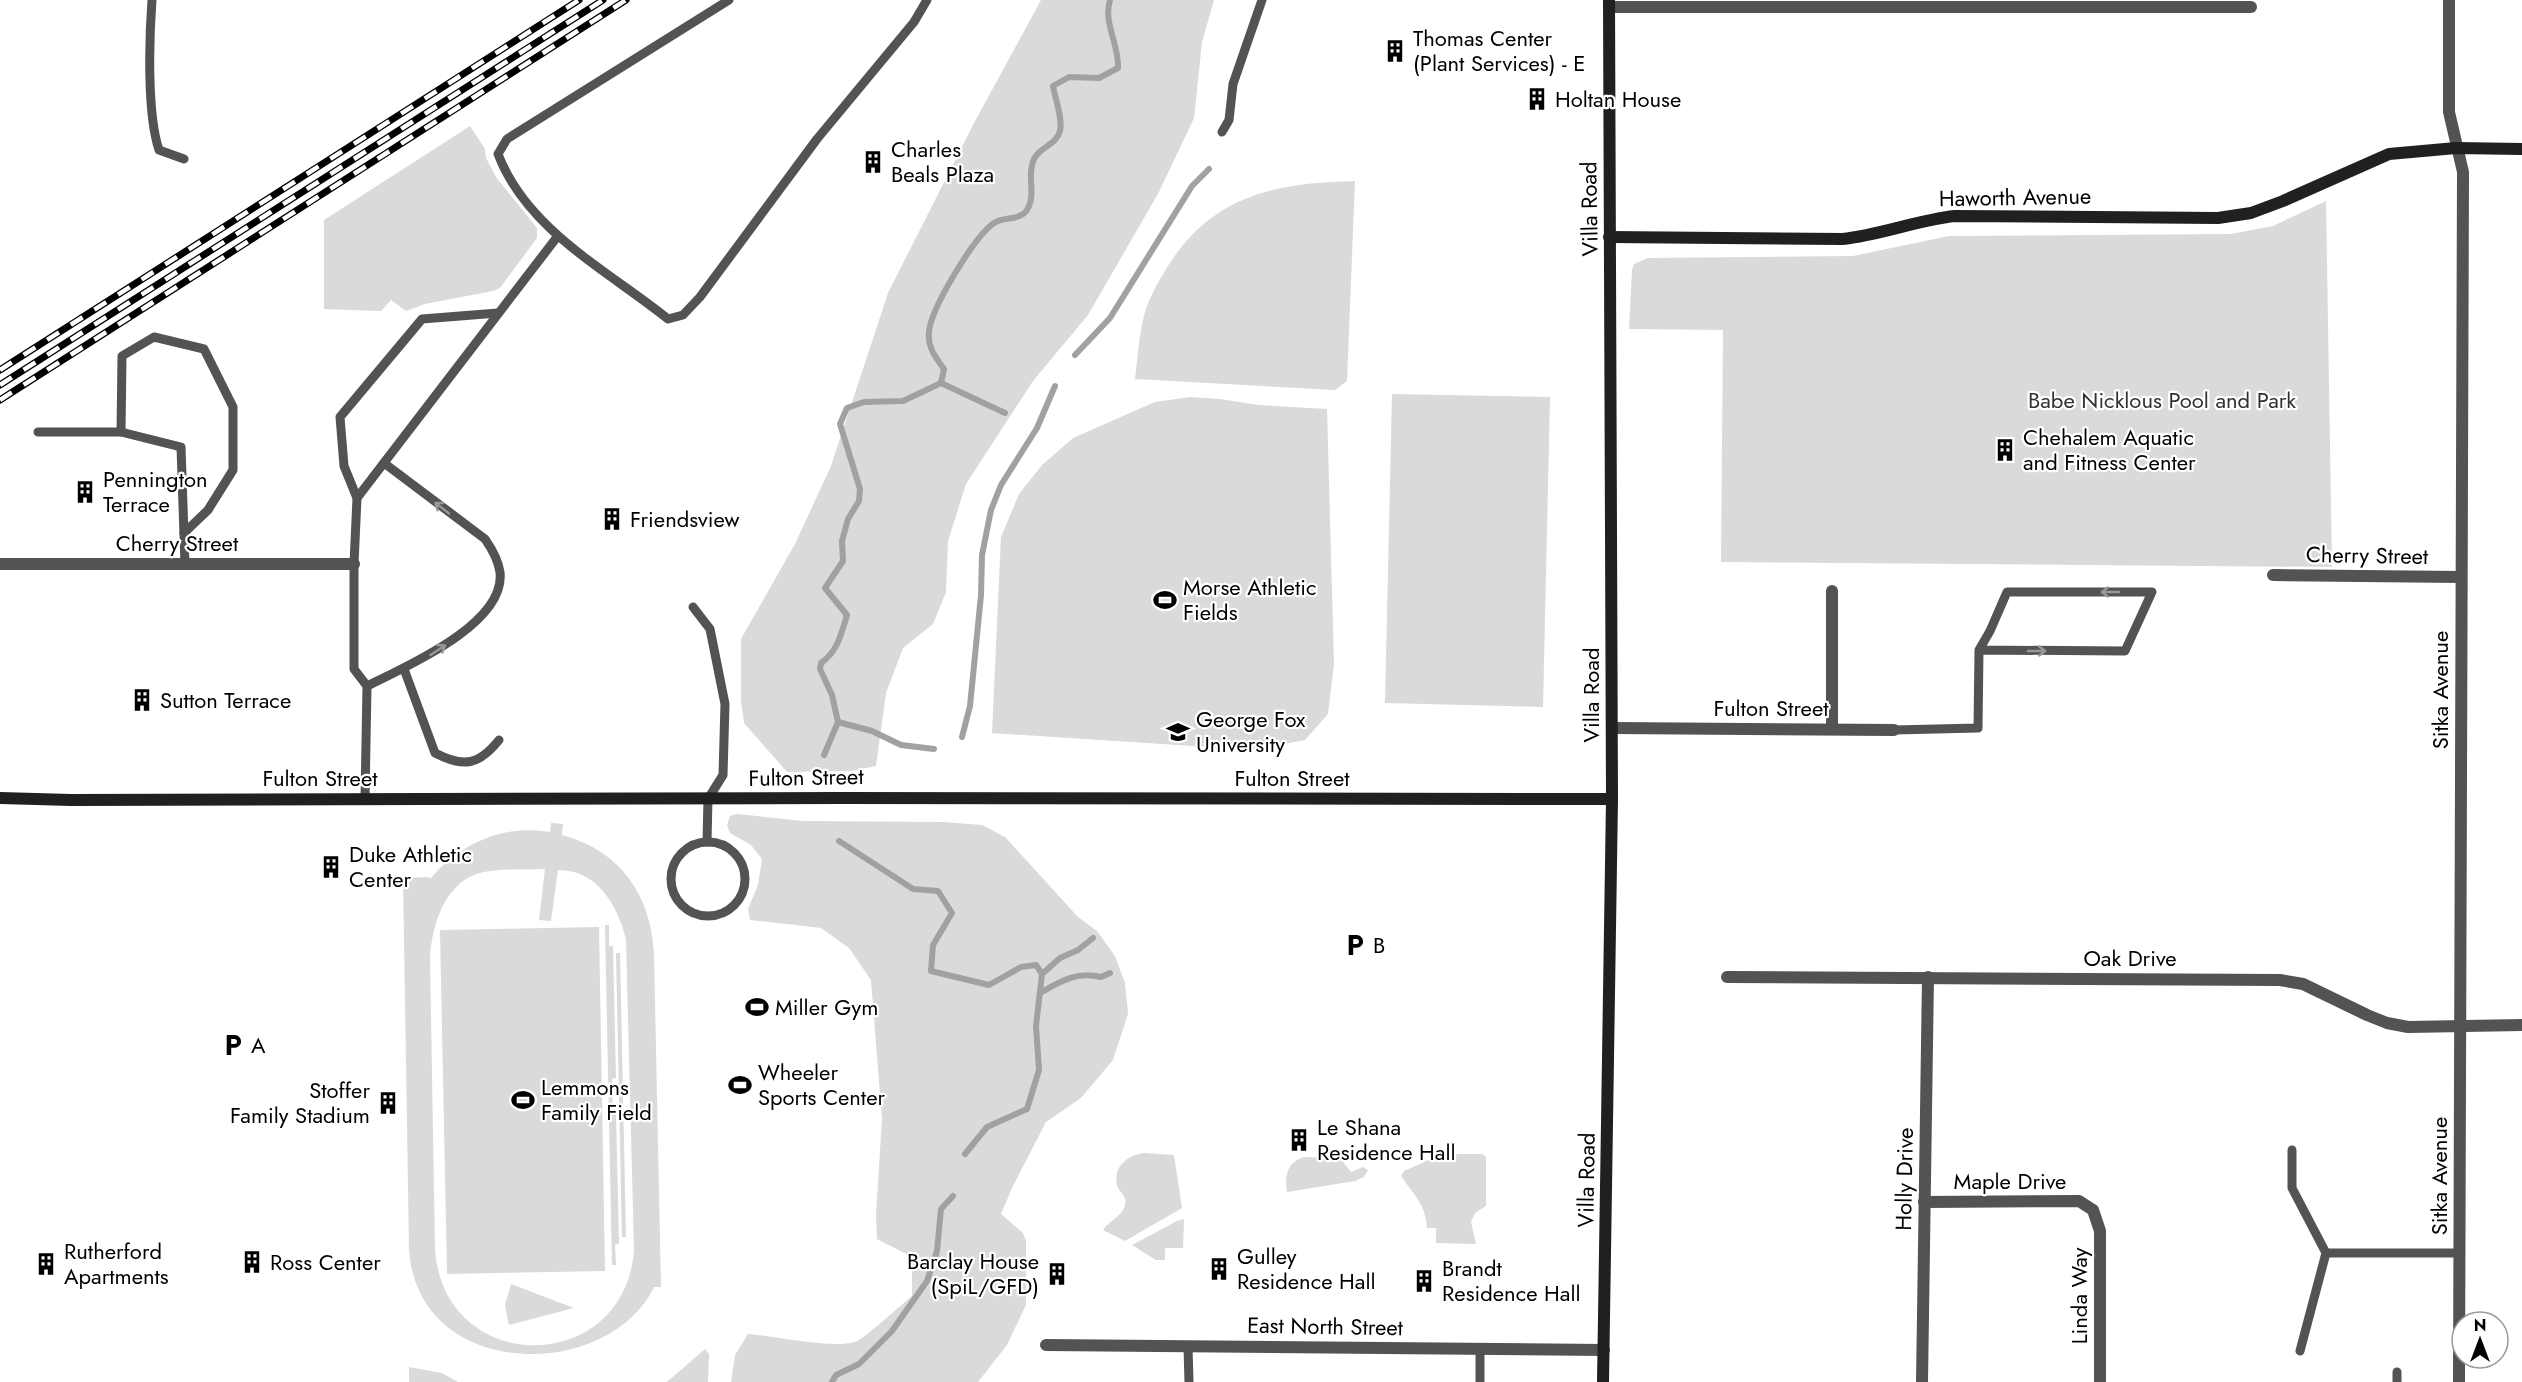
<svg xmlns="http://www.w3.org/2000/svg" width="2522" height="1382" viewBox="0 0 2522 1382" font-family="Jost,sans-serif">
	<rect width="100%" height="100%" fill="#fff"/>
	<g fill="#dadada" fill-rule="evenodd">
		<path d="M 1041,0 L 1214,0 L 1202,42 L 1194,118 L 1159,192 L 1088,315 L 1033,381 L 966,484 L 948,541 L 946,592 L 933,624 L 903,648 L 886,693 L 876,766 L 852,771 L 787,772 L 744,723 L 741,701 L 741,639 L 795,544 L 831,466 L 888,293 L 974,123 Z"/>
		<path d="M 470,126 L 485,149 L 486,158 L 496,177 L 537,228 L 537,238 L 500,288 L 493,291 L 425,304 L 406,311 L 391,300 L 381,311 L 324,309 L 324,220 Z"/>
		<path d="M 1355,181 L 1347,381 L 1335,390 L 1135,379 C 1138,356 1139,329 1147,306 C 1154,288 1165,270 1176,254 C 1221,192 1283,183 1355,181 Z"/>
		<path d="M 2326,201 L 2332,567 L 1721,562 L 1723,330 L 1629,329 L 1632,270 L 1634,264 L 1648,258 L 1853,256 L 1949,236 L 2231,234 L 2273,226 Z"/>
		<path d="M 1392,394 L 1550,397 L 1543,707 L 1385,703 Z"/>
		<path d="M 1190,397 L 1220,399 L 1258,405 L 1327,409 L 1334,664 L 1328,714 L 1305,740 L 1254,750 L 992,733 L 1001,537 L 1019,494 L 1042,465 L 1073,438 L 1155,402 Z"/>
		<path d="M 737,814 L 803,821 L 944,822 L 982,825 L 1005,837 L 1078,917 L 1097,931 L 1115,956 L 1125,983 L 1128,1014 L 1113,1060 L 1081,1098 L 1046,1122 L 1012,1188 L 1001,1214 L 1023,1233 L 1026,1241 L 1026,1305 L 1007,1345 L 978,1382 L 731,1382 L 735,1355 L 748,1334 C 776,1336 830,1349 855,1342 C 864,1339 902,1304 912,1296 L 912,1257 L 877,1239 L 876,1215 L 882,1119 L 871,980 L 849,948 L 821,928 L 750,920 L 748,909 L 758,885 L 762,859 L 751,845 L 730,833 L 727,825 L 730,816 Z"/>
		<path d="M 551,823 L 563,824 L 562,835 C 621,851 651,895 654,954 L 661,1287 L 654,1287 C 609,1382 417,1382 409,1249 L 403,878 L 429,877 L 430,879 C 460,844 502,824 550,832 ZM 545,869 L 539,920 L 551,921 L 558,870 C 597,870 617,904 626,939 L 634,1251 C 623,1378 443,1376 435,1249 L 430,957 C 432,924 446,879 484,872 C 503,868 525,870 545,869 Z"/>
		<path d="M 605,925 L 609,925 L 609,946 L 613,946 L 616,1078 L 612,1079 L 613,1114 L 616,1114 L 619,1244 L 615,1244 L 616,1265 L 612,1265 Z"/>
		<path d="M 599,927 L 605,1271 L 447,1274 L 440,930 Z"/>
		<path d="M 616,953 L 620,953 L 626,1237 L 622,1237 Z"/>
		<path d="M 1144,1153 L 1174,1155 L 1182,1208 L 1125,1241 L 1103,1230 C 1109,1221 1121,1217 1125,1206 C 1128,1195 1119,1193 1117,1185 C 1113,1166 1128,1155 1144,1153 Z"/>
		<path d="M 1442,1154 L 1482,1154 L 1486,1157 L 1486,1206 L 1475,1213 L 1471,1222 L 1476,1244 L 1436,1243 L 1436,1228 L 1427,1228 C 1426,1204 1413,1194 1401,1176 L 1404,1171 Z"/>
		<path d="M 1304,1157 L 1334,1158 L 1342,1161 L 1351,1172 L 1363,1167 L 1368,1170 L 1364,1177 L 1355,1181 L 1287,1192 C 1285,1176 1286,1163 1304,1157 Z"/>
		<path d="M 1184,1219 L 1183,1248 L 1165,1248 L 1165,1260 L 1156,1260 L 1132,1245 L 1177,1221 Z"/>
		<path d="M 511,1284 L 574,1308 L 509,1325 L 505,1305 Z"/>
		<path d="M 705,1349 L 709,1354 L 708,1382 L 667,1382 Z"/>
		<path d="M 409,1367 L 442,1373 L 458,1382 L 409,1382 Z"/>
	</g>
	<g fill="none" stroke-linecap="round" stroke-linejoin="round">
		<g stroke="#a1a1a1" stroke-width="6">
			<path d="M 1075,355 L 1110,318 L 1192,186 L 1209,169"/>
			<path d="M 941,383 L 1005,413"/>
			<path d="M 838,722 L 872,731 L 901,745 L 934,749"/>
			<path d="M 962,737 L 970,706 L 981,595 L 982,555 L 991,510 L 1001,485 L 1037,428 L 1055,386"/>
			<path d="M 824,755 L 838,722 L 832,695 L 820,669 L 821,663 C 838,651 841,634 847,615 L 825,588 L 843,561 L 842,541 L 848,519 L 859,501 L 860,489 L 840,424 L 847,408 L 864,402 L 903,401 L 941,383 L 944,369 C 936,358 927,347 929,332 C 931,308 974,237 994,223 C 1004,216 1020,221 1027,210 C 1036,195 1028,180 1032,165 C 1035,147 1056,147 1060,131 C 1063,119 1055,98 1053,86 L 1069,77 L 1099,78 L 1118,68 C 1119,43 1103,24 1110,0"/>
			<path d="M 839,841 L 913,889 L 938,891 L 952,913 L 933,945 L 931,971 L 989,985 L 1021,967 L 1036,965 L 1042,974 L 1036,1026 L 1039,1070 L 1027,1109 L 987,1127 L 965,1154"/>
			<path d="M 1042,974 L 1060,958 L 1078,950 L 1093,938"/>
			<path d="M 1040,993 C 1061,981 1077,971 1101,977 L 1110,973"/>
			<path d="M 832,1382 L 836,1375 L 859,1364 L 892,1331 L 927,1281 L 937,1251 L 941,1209 L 953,1196"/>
		</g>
		<g stroke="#535353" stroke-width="9">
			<path d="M 152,0 C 149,40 147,114 159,150 L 184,159"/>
			<path d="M 729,0 L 507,139 L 498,154 C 527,230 607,270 668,319 L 683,315 L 700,297 L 817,139 L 914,22 L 927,0"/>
			<path d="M 1222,132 L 1229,120 L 1233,84 L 1262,0"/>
			<path d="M 38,432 L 121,432 L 181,447 L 185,564"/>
			<path d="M 121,432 L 122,356 L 154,337 L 204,349 L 233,407 L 233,470 L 208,510 L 184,533"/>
			<path d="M 357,498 L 344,466 L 340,417 L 422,319 L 498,313"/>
			<path d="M 693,607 L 710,629 L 725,704 L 723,775 L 708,799 L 707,842"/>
			<path d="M 404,669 L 435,753 C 464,768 479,765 499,740"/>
			<path d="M 367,686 C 405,667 506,624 500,572 C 498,559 492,549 485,539 L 384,463"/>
			<path d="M 1894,730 L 1978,728 L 1979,650 L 1990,631 L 2007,592 L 2152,592 L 2125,651 L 1979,650"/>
			<path d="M 365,799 L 367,686 L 354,669 L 354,564 L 357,498 L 557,237"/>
			<circle cx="708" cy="879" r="37"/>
			<path d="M 2292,1150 L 2292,1188 L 2326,1253 L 2300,1351"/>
			<path d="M 2326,1253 L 2460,1253"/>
			<path d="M 1188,1346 L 1189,1382"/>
			<path d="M 2397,1372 L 2397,1382"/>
			<path d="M 1480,1382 L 1480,1349"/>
		</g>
		<g stroke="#535353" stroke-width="12">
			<path d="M 2449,0 L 2449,112 L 2463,172 L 2459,1382"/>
			<path d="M 1609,7 L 2251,7"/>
			<path d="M 0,564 L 354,564"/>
			<path d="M 2273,575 L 2461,577"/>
			<path d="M 1832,591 L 1832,729"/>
			<path d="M 1612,728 L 1894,730"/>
			<path d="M 1727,977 L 2280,980 L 2303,984 L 2367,1015 L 2387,1023 L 2408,1027 L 2522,1025"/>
			<path d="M 1924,1202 L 2079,1201 L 2093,1210 L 2100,1231 L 2100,1382"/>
			<path d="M 1046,1345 L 1604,1350"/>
			<path d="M 1922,1382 L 1928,977"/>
		</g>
		<g stroke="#202020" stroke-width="12">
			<path d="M 1609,237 L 1842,239 C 1881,235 1917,220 1955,216 L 2218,218 L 2251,213 L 2283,201 L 2389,154 L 2456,148 L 2522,149"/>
			<path d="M 0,798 L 71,800 C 585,796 1098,799 1612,799"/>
			<path d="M 1603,1382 L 1612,799 L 1609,0"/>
		</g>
		<g stroke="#000" stroke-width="7">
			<g id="rail">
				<path d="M 0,370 L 579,0"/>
				<path d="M 0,385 L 603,0"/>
				<path d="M 0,400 L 626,0"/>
			</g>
		</g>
		<use href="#rail" stroke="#fff" stroke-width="4.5" stroke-dasharray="14" stroke-linecap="butt"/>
	</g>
	<defs><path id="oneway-shaft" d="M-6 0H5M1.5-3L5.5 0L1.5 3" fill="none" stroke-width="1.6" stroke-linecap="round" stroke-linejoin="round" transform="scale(1.5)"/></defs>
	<g stroke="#989898">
		<use href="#oneway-shaft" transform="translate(442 508) rotate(-142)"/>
		<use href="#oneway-shaft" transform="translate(2110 592) rotate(-180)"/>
		<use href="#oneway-shaft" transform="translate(438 650) rotate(-33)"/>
		<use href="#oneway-shaft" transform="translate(2037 651)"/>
	</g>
	<defs>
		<g id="building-bare" transform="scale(1.8)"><path d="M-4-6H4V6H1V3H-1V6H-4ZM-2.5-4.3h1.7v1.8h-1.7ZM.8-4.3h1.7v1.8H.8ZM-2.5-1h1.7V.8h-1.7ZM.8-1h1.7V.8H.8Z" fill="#000" stroke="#fff" stroke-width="2.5" paint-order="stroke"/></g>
		<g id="stadium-bare" transform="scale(1.8)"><path d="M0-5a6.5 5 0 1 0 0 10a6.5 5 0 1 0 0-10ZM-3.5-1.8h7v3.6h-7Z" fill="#000" stroke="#fff" stroke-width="2.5" paint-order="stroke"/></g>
		<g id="university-bare" transform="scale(1.8)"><path d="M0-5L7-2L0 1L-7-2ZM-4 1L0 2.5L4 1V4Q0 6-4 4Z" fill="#000" stroke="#fff" stroke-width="2.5" paint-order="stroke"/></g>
		<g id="parking-bare" transform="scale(1.8)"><path d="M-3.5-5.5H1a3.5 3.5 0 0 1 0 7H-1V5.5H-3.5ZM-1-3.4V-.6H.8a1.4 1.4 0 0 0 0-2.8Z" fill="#000" stroke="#fff" stroke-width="2.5" paint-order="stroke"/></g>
	</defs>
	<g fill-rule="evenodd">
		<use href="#building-bare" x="1395" y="51"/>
		<use href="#building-bare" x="1537" y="99"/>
		<use href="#building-bare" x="873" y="162"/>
		<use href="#building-bare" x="2005" y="450"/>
		<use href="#building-bare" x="85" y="492"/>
		<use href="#building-bare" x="612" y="519"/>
		<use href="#stadium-bare" x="1165" y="600"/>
		<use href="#building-bare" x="142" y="700"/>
		<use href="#university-bare" x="1178" y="732"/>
		<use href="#building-bare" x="331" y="867"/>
		<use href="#parking-bare" x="1355" y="945"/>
		<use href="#stadium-bare" x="757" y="1007"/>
		<use href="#parking-bare" x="233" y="1045"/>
		<use href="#stadium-bare" x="740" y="1085"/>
		<use href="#stadium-bare" x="523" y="1100"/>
		<use href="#building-bare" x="388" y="1103"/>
		<use href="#building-bare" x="1299" y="1140"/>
		<use href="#building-bare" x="252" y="1262"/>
		<use href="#building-bare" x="46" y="1264"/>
		<use href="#building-bare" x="1219" y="1269"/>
		<use href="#building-bare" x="1057" y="1274"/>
		<use href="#building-bare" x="1424" y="1281"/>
	</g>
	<g text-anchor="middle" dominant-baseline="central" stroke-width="4.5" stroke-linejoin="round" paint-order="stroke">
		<g font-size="22" fill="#000" stroke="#fff" text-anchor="start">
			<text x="1413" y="38">Thomas Center<tspan x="1413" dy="25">(Plant Services) - E</tspan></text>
			<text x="1555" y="99">Holtan House</text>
			<text x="891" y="149">Charles<tspan x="891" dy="25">Beals Plaza</tspan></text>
			<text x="2023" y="437">Chehalem Aquatic<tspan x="2023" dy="25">and Fitness Center</tspan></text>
			<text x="103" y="479">Pennington<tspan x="103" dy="25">Terrace</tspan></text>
			<text x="630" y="519">Friendsview</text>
			<text x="1183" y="587">Morse Athletic<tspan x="1183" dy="25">Fields</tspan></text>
			<text x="160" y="700">Sutton Terrace</text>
			<text x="1196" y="719">George Fox<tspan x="1196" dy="25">University</tspan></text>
			<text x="349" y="854">Duke Athletic<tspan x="349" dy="25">Center</tspan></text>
			<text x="1373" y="945">B</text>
			<text x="775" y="1007">Miller Gym</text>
			<text x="251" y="1045">A</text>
			<text x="758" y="1072">Wheeler<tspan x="758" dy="25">Sports Center</tspan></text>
			<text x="541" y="1087">Lemmons<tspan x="541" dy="25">Family Field</tspan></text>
			<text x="370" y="1090" text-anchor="end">Stoffer<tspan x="370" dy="25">Family Stadium</tspan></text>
			<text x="1317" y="1127">Le Shana<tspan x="1317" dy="25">Residence Hall</tspan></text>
			<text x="64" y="1251">Rutherford<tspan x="64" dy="25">Apartments</tspan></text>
			<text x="1237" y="1256">Gulley<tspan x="1237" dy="25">Residence Hall</tspan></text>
			<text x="1039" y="1261" text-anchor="end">Barclay House<tspan x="1039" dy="25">(SpiL/GFD)</tspan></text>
			<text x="270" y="1262">Ross Center</text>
			<text x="1442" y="1268">Brandt<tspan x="1442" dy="25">Residence Hall</tspan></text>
		</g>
		<g font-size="22" fill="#000" stroke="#fff">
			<text transform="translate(2015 197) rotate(-1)">Haworth Avenue</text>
			<text transform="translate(1589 209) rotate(-91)">Villa Road</text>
			<text x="177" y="543">Cherry Street</text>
			<text transform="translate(2367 555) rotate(1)">Cherry Street</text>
			<text transform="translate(2440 690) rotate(-90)">Sitka Avenue</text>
			<text transform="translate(1591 695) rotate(-90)">Villa Road</text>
			<text x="1771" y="708">Fulton Street</text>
			<text transform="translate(806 777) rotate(-1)">Fulton Street</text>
			<text x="320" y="778">Fulton Street</text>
			<text x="1292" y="778">Fulton Street</text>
			<text x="2130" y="958">Oak Drive</text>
			<text transform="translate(2439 1176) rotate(-90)">Sitka Avenue</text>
			<text transform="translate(1904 1179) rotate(-89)">Holly Drive</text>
			<text transform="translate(1586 1180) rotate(-89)">Villa Road</text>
			<text x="2010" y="1181">Maple Drive</text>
			<text transform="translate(2079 1296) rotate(-90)">Linda Way</text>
			<text transform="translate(1325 1326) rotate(1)">East North Street</text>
		</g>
		<g font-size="22" fill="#313131" stroke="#fff">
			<text x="2162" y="400">Babe Nicklous Pool and Park</text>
		</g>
	</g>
	<g transform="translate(2480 1340)"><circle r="28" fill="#ffffff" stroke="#999999" stroke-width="1.5"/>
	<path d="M0-4.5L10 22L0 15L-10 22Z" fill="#000000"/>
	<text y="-9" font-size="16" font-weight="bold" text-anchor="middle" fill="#000000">N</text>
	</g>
</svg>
